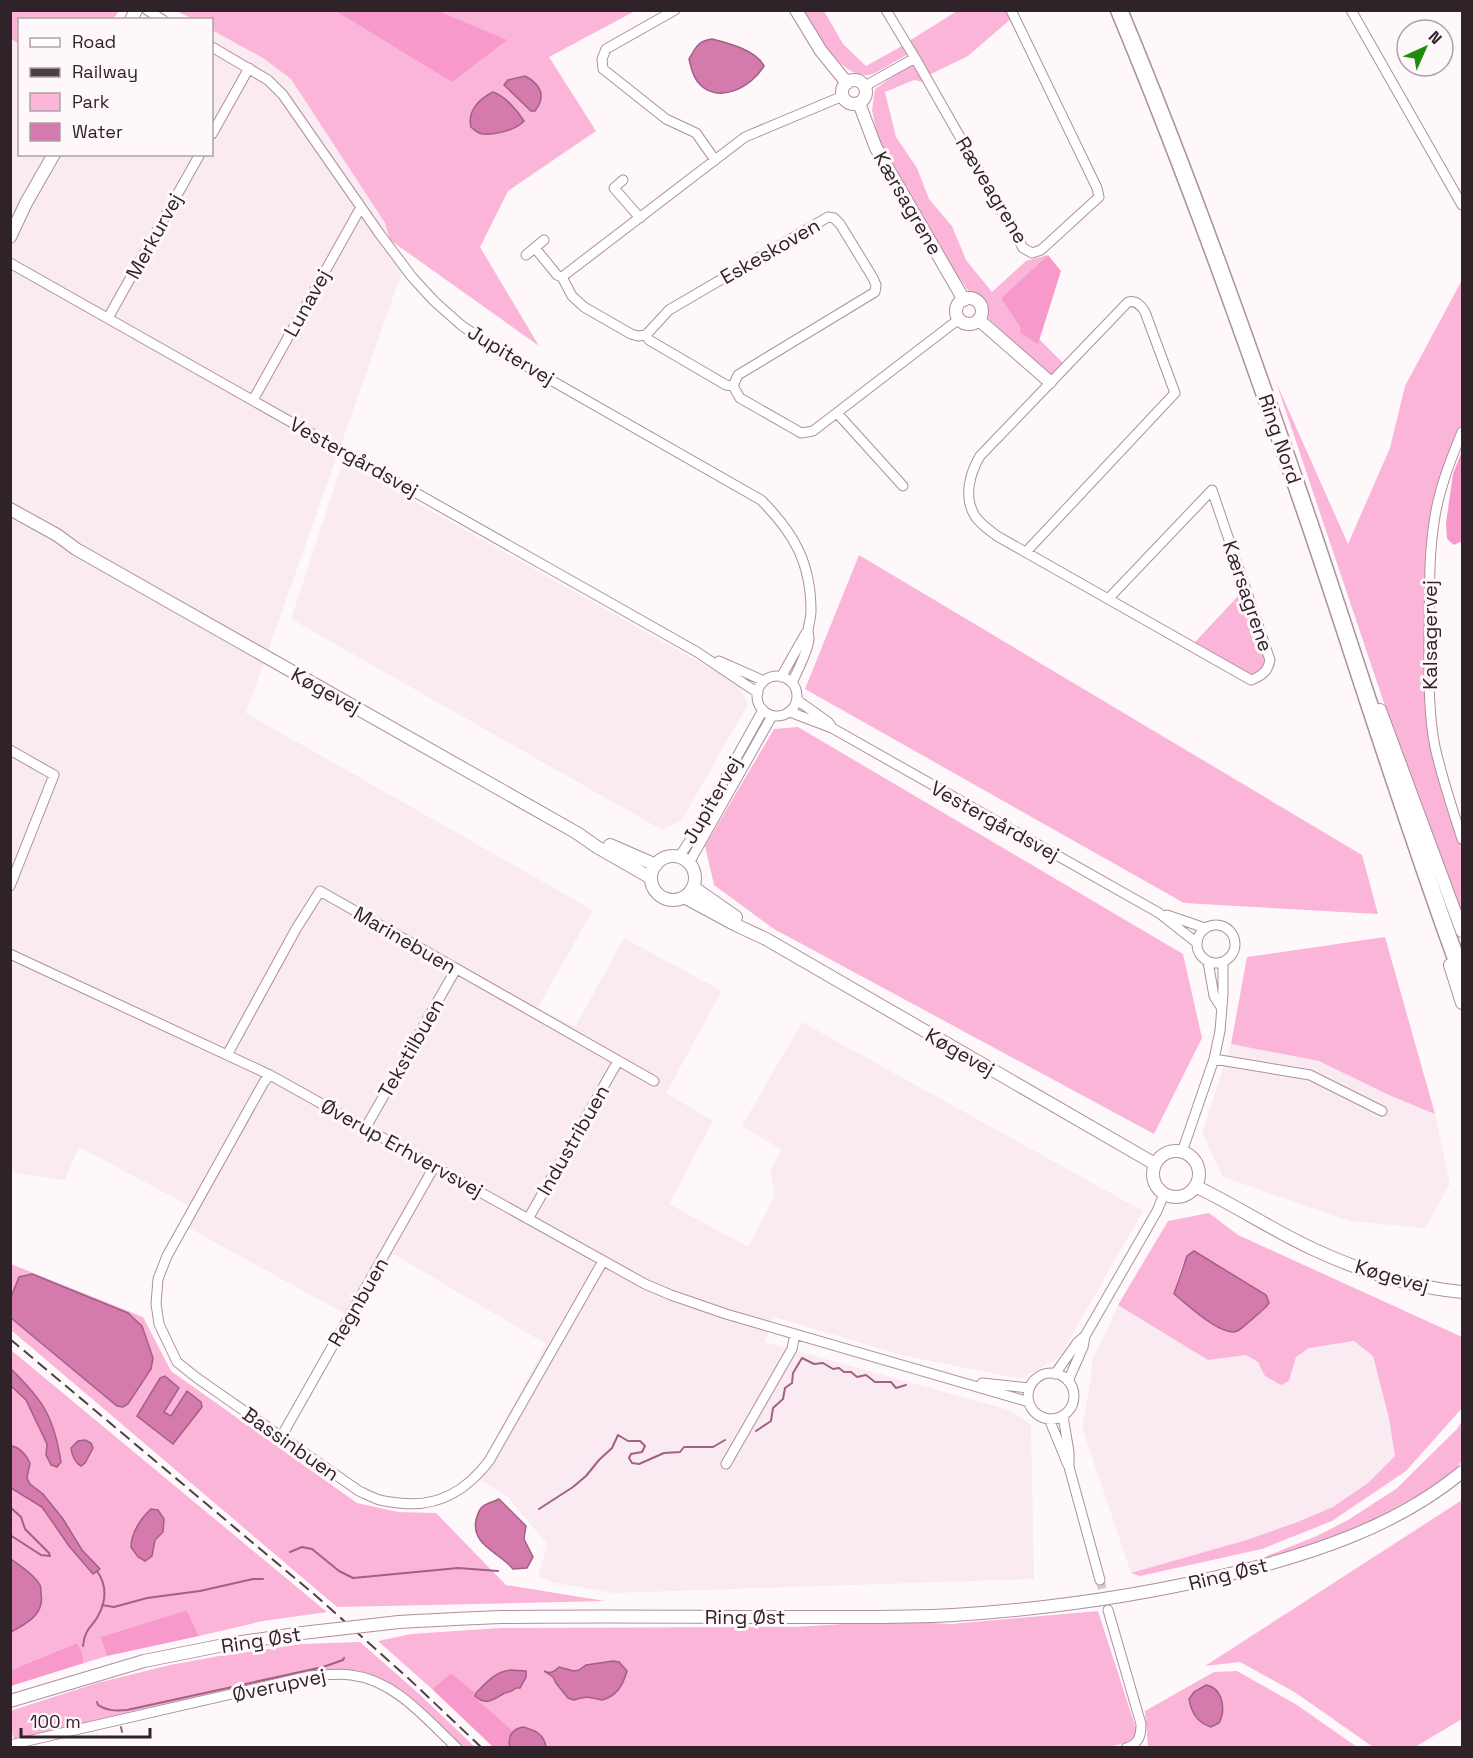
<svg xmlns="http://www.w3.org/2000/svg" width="1473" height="1758" viewBox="0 0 1473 1758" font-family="'Space Grotesk',sans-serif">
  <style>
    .built { fill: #faeaf2 }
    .green { fill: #fab5d9; fill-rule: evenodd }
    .forest { fill: #f799cb }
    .water { fill: #d47aac; stroke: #a26085; stroke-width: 1.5 }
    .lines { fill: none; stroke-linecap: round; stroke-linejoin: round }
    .stream { stroke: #a26085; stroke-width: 2 }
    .street-tunnel { stroke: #d5cdd1; stroke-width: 9; stroke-dasharray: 9 4.5; stroke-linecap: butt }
    .street-casing { stroke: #ad909e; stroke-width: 11 }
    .secondary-casing { stroke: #ad909e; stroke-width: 14 }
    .highway-casing { stroke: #ad909e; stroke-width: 19 }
    .street { stroke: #fff; stroke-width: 9 }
    .secondary { stroke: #fff; stroke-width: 12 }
    .highway { stroke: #fff; stroke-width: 16 }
    .rail { stroke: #4b4046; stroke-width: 2; stroke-dasharray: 12 6; stroke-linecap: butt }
    .secondary-bridge-casing { stroke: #ad909e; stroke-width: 14; stroke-linecap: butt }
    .secondary-bridge { stroke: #fff; stroke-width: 12 }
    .labels { text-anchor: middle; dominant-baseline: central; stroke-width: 6; stroke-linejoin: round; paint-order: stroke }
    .street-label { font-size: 20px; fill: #2f2329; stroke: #fff8fb }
  </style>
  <rect width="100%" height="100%" fill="#fff8fb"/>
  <path class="built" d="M 212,30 L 263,58 L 291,79 L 385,223 L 401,275 L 246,713 L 593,910 L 538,1007 L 575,1027 L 624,938 L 722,991 L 666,1093 L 713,1121 L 669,1204 L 748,1247 L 775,1196 L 770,1170 L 782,1150 L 742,1126 L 802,1022 L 1143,1211 L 1059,1358 L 1020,1379 L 905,1356 L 774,1317 L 765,1342 L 1009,1410 L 1031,1424 L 1034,1579 L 614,1593 L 555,1583 L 538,1577 L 547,1544 L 508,1497 L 470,1474 L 485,1457 L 546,1344 L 393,1254 L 356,1320 L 189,1228 L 199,1211 L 79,1147 L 65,1180 L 26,1175 L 11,1171 L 10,39 L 19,44 L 20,154 L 212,154 Z
    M 343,461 L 738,684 L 748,704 L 682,820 L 662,830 L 291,619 Z
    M 1231,1044 L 1319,1061 L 1435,1114 L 1450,1184 L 1425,1228 L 1349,1221 L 1223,1177 L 1202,1133 Z
    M 1118,1305 L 1208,1360 L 1246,1355 L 1258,1362 L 1265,1376 L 1289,1381 L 1296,1357 L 1309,1348 L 1354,1341 L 1373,1356 L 1389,1418 L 1395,1456 L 1368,1483 L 1333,1507 L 1300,1521 L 1250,1539 L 1131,1573 L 1082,1427 L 1091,1378 L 1092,1361 Z"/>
  <path class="green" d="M 11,10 L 119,10 L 119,11 L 113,19 L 20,20 L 19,44 L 11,39 Z
    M 176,11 L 635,11 L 549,57 L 596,131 L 508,191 L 480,247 L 539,346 L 390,240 L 385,223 L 291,79 L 263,58 L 212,30 L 212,20 L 193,19 Z
    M 804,11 L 824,11 L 843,44 L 866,66 L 902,46 L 907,55 C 898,59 876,74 869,75 C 839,78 817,31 804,11 Z
    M 957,11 L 1008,11 L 1012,18 L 968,56 L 929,75 L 909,41 Z
    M 912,63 L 923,82 L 914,80 L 885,92 L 896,137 L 917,168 L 929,199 L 952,226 L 966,260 L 992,292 L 1026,261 L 1048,255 L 1001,298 L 1022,328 L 1019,331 L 1038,343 L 1039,339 L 1063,363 L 1051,377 L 988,318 L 988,308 L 983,298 L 970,293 L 951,267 L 879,144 L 872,110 L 875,89 Z
    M 1462,280 L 1462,427 L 1442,476 L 1430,524 L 1426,717 L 1439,783 L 1462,843 L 1462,917 L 1385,706 L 1276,382 L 1348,544 L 1390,448 L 1405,386 Z
    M 859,555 L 1362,855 L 1378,914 L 1184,903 L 805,689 Z
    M 1241,593 L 1267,659 L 1265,667 L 1251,675 L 1195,642 Z
    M 798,727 L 1183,954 L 1202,1038 L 1154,1134 L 774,929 L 714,885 L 705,846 L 774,729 Z
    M 1385,937 L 1435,1114 L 1389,1095 L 1319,1061 L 1231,1044 L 1247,957 Z
    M 1209,1213 L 1238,1235 L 1462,1337 L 1462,1408 L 1406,1471 L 1332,1521 L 1262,1549 L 1140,1576 L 1131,1573 L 1250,1539 L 1300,1521 L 1333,1507 L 1368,1483 L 1395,1456 L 1389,1418 L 1373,1356 L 1354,1341 L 1309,1348 L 1296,1357 L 1289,1381 L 1281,1385 L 1265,1376 L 1258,1362 L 1246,1355 L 1208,1360 L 1118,1305 L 1168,1221 ZM 1194,1251 L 1266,1295 L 1269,1303 C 1257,1320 1236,1323 1218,1328 L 1174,1294 C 1178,1279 1181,1260 1194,1251 Z
    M 11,1264 L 143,1317 L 171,1371 L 357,1503 L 398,1512 L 436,1513 L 506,1585 L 605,1601 L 337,1607 L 11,1330 L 11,1318 L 117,1406 L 123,1407 L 128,1404 L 151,1369 L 135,1318 L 128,1313 L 32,1274 L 19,1277 L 11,1297 Z
    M 11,1350 L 327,1612 L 263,1621 L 199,1636 L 187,1610 L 100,1637 L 107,1656 L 84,1663 L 81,1649 L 77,1643 L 11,1670 Z
    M 1462,1421 L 1462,1461 L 1454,1471 L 1431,1488 L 1367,1523 L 1307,1547 L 1266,1559 L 1267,1556 L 1317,1536 L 1348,1520 L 1396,1489 L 1457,1429 Z
    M 1462,1500 L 1462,1719 L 1415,1747 L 1373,1747 L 1296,1693 L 1240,1662 L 1205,1666 Z
    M 1098,1611 L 1137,1732 C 1131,1745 1115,1745 1102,1748 L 510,1747 L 508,1739 L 513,1731 L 478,1700 L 475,1696 L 476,1693 L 451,1673 L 432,1689 L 378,1641 L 411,1634 L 500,1628 L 793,1627 L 895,1621 L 951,1624 Z
    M 360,1642 L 417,1692 L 475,1747 L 460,1747 C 433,1721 406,1690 370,1674 C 358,1668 342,1670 329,1670 L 165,1704 L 14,1739 L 11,1731 L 10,1711 L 97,1683 L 170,1665 L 219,1656 L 302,1644 Z
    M 1237,1671 L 1297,1705 L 1357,1747 L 1148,1747 L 1145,1711 L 1214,1672 Z"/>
  <path class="forest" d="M 336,11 L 438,11 L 507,40 L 452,82 Z
    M 1048,255 L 1061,271 L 1038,344 L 1019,332 L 1021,328 L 1001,298 Z
    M 1462,451 L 1462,541 L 1454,545 L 1447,539 L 1446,523 L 1453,474 Z
    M 187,1610 L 199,1636 L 107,1656 L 100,1637 Z
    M 77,1643 L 81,1649 L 84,1663 L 11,1686 L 11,1670 Z
    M 451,1673 L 476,1693 L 475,1696 L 478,1700 L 513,1731 L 508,1739 L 510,1747 L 493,1747 L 432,1689 Z"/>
  <path class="water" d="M 712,39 C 728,43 756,50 764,66 C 751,88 716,106 697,81 C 692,74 691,67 689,59 C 696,47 698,41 712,39 Z
    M 525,76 C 540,84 547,95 535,111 L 531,111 L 504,85 L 508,80 Z
    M 493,92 C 505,96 517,110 524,121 C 516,130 491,137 479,133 C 475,131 473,129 471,127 C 467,111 479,99 493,92 Z
    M 1194,1251 L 1266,1295 L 1269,1303 L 1266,1307 C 1261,1311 1242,1329 1237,1331 C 1222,1338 1186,1303 1174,1294 L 1187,1256 Z
    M 32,1274 L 128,1313 L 142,1326 L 153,1358 L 151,1369 L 128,1404 L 123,1407 L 117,1406 L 11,1318 L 11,1297 L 19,1277 Z
    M 11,1369 C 43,1400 54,1417 61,1462 L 57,1467 L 51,1465 L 46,1455 L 47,1444 L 26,1400 L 11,1386 Z
    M 165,1376 L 179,1388 L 164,1412 L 171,1416 L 187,1391 L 201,1402 L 202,1407 L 173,1444 L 137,1416 L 160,1378 Z
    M 85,1440 L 91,1443 L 93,1448 L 85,1463 L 81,1466 C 74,1462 72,1456 71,1448 L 78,1441 Z
    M 11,1446 C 20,1447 26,1455 30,1463 L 27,1478 L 30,1484 L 43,1494 L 63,1519 L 82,1550 L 100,1569 L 93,1574 L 69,1546 L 42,1507 L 11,1488 Z
    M 499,1499 L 526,1526 L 524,1539 L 533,1557 L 527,1568 L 513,1569 C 499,1552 471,1545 476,1520 C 477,1516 479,1510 482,1507 C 486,1503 494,1502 499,1499 Z
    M 151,1509 L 158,1510 L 164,1519 L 163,1532 L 155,1540 L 152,1556 L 145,1561 L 138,1557 L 131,1547 C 131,1533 141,1518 151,1509 Z
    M 11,1559 C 20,1566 34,1574 40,1585 C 41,1587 41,1591 41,1594 C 45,1614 26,1624 11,1632 Z
    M 613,1661 L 619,1662 L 627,1671 C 623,1685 617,1696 602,1700 C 588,1697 588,1696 574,1700 L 568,1698 L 556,1683 L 553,1677 L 544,1671 C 550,1674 554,1672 559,1667 L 574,1671 L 579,1670 L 586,1665 Z
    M 510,1670 L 526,1671 L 526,1677 L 520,1688 L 516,1688 C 511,1693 509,1691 503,1694 C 493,1700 486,1706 475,1696 L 476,1693 C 487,1682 495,1672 510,1670 Z
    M 1206,1685 C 1223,1688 1226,1710 1219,1723 L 1211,1727 C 1198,1723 1191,1712 1189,1699 L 1194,1692 Z
    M 523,1727 C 535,1730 544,1734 546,1747 L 510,1747 C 507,1737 512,1729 523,1727 Z"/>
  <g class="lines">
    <path class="stream" d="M 756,1431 L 771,1421 L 773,1408 L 783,1399 L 785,1388 L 792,1383 L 793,1373 L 802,1358 L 814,1364 L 823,1363 L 833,1369 L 839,1368 L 844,1372 L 851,1372 L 857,1377 L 866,1375 L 875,1382 L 891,1382 L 896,1388 L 906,1385
      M 10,1507 L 21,1517 L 25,1529 L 49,1553 L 50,1556 L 41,1555 L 10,1535
      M 539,1509 L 573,1487 L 586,1476 L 599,1460 L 612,1448 L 618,1435 L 628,1441 L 640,1441 L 645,1446 L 642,1452 L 631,1454 L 629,1458 L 632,1463 L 639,1464 L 664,1453 L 680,1452 L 684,1447 L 713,1447 L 725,1440
      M 290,1552 L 302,1547 L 312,1549 L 339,1571 L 353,1578 L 458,1568 L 498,1571
      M 102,1605 L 114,1607 L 147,1598 L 200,1591 L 253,1579 L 263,1579
      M 83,1646 C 85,1626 94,1627 100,1612 C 107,1597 106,1584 97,1571
      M 97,1702 L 98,1705 C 107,1711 116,1711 127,1710 L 323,1667 L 343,1660 L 344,1658
      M 121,1727 L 122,1732"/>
    <path class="street-tunnel" d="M 1100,1580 L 1107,1605"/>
    <g class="street-casing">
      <path id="street" d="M 147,10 L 163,20
        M 675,10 L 606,49 L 602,59 L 603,69 L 666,119 L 696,133 L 715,160
        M 886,10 L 915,58 L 1023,248 L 1032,253 L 1041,250 L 1099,197 L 1097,188 L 1011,10
        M 1351,10 L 1462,205
        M 212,47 L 268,80 L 283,95 L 379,233 L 412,277 L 434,301 L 461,325 L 493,347 L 761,500 C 794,533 811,563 811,611 C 811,617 809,623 808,630 C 808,633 809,636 809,639 C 808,652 797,671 792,683
        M 865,86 L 915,58
        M 212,134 L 249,68
        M 623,180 L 614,188 L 640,218
        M 535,248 L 557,275 L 562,277
        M 526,255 L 544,240
        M 10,263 L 697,652 L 758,693
        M 108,318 L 200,154
        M 646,335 L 669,310 L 828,217 L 834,218 L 840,224 L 873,278 L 876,285 L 875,292 L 738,375 L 733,386 L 740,398 L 796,430 L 801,433 L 813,431 L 959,319
        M 733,386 L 726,385 L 649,340 L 646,335 L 638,336 L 631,334 L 584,307 L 572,296 L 562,277 L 745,137 L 843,96
        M 253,400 L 361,207
        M 837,413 L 903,486
        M 1462,432 C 1450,461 1438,492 1434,523 C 1428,561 1430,600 1429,638 C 1429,674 1428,711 1435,747 C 1442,778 1452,808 1462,839
        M 1026,552 L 1175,393 L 1145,312 C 1141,305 1136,300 1128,302 L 980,456 C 970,473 963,497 975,516 C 980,524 989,530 997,536 L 1251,680 C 1262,676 1268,671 1270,660 L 1212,490 L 1109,598
        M 719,661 L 764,681
        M757 696a20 20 0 1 1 40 0a20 20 0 1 1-40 0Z
        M 781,677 L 806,633
        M 797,700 L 828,722 L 831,726
        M 790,712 L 832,728 L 1159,913 L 1197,943
        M 10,750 L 54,775 L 10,886
        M 679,857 L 691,839 L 763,710
        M 689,863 L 772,716
        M 1167,915 L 1205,928
        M1197 944a19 19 0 1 1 38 0a19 19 0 1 1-38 0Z
        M 10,954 L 270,1075 L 645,1284 L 671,1295 L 726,1314 L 1029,1402
        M 1208,962 L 1214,996 L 1221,1007
        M 227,1055 L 296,929 L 320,891 L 654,1081
        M 1214,1059 L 1310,1075 L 1382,1111
        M 270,1075 L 264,1082 L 167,1256 L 158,1279 L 156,1304 L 159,1324 L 177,1362 L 197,1378 L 359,1491 C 366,1494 373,1498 380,1500 C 386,1502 393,1502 399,1503 C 438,1508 466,1491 489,1461 L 603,1261
        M 366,1127 L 456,969
        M 1182,1152 L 1214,1059 L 1220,1031 L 1223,994 L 1223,962
        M 528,1219 L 618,1061
        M1028 1396a23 23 0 1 1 46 0a23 23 0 1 1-46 0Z
        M 1055,1374 L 1077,1343 L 1085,1336 L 1157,1211 L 1164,1194
        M 1068,1381 L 1083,1347 L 1085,1336
        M 982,1383 L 1029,1388
        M 1063,1416 L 1069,1452 L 1069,1467 L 1100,1580
        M 1049,1419 L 1068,1465
        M 281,1437 L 434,1167
        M 726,1464 L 792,1349 L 795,1334
        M 1108,1610 L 1141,1724 C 1141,1736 1139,1744 1126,1748
        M 10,1745 L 310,1676 C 324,1675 337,1673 351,1675 C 395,1680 426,1719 457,1748"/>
    </g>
    <g class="secondary-casing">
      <path id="secondary" d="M 796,10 L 821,51 L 847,83
        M 131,20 L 136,10
        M842 92a12 12 0 1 1 24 0a12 12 0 1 1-24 0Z
        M 859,103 L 876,148 L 964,300
        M 10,237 L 26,203 L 54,154
        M956 311a13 13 0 1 1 26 0a13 13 0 1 1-26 0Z
        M 979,320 L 1050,382
        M 10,509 L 57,535 L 76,549 L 577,833 L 597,847 L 651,878
        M 1380,710 L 1462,931
        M 610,845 L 656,865
        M651 878a22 22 0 1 1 44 0a22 22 0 1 1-44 0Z
        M 693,887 L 736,917
        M 684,897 L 736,925 L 766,939 L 1155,1164
        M 1450,965 L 1462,1003
        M1153 1174a23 23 0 1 1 46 0a23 23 0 1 1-46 0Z
        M 1195,1186 C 1235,1205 1272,1230 1313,1249 C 1360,1271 1410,1287 1462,1292
        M 399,1622 C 434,1620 469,1618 503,1617 C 600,1616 697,1617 794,1617 C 847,1617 900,1618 953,1615 C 1048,1609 1141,1596 1234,1573 C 1314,1553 1397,1526 1462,1472
        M 10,1701 L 144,1661 L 229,1644 L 302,1633"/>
    </g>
    <g class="highway-casing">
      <path id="highway" d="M 1119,10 C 1189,178 1250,350 1309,522 C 1360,673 1407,826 1462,975"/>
    </g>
    <use href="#street" class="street"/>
    <use href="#secondary" class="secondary"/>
    <use href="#highway" class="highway"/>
    <path class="rail" d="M 10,1339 L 315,1595 L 407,1677 L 482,1748"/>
    <g class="secondary-bridge-casing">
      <path id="secondary-bridge" d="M 302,1633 L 399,1622"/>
    </g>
    <use href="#secondary-bridge" class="secondary-bridge"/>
  </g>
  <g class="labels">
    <g class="street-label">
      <text transform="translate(992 190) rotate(59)">Ræveagrene</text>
      <text transform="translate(908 203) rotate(60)">Kærsagrene</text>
      <text transform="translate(154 236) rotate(-61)">Merkurvej</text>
      <text transform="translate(770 251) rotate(-30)">Eskeskoven</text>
      <text transform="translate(307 303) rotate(-61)">Lunavej</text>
      <text transform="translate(511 355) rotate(31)">Jupitervej</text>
      <text transform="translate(1280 439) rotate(71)">Ring Nord</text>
      <text transform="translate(354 457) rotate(29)">Vestergårdsvej</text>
      <text transform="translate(1248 596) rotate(71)">Kærsagrene</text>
      <text transform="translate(1430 635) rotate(-90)">Kalsagervej</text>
      <text transform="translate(326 691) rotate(29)">Køgevej</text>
      <text transform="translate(712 800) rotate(-60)">Jupitervej</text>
      <text transform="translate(995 821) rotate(29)">Vestergårdsvej</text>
      <text transform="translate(405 940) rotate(30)">Marinebuen</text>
      <text transform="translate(411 1048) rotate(-60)">Tekstilbuen</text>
      <text transform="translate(960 1052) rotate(30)">Køgevej</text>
      <text transform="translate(573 1140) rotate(-60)">Industribuen</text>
      <text transform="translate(402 1148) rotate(29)">Øverup Erhvervsvej</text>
      <text transform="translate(1392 1276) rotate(16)">Køgevej</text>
      <text transform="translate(358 1302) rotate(-60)">Regnbuen</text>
      <text transform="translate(291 1444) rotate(35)">Bassinbuen</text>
      <text transform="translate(1228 1574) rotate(-14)">Ring Øst</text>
      <text x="745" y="1617">Ring Øst</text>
      <text transform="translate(261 1640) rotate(-9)">Ring Øst</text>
      <text transform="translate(279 1685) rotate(-12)">Øverupvej</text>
    </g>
  </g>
  <rect width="1473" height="1758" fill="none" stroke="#2f2329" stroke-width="24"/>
  <rect x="18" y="18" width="195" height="138" fill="#fff8fb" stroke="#aca3a7" stroke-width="1.5"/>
  <rect x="30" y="38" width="30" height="9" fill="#ffffff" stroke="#aca3a7" stroke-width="1.5"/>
  <text x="72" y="48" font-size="18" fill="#2f2329">Road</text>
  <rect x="30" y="68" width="30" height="9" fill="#4b4046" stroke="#aca3a7" stroke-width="1.5"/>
  <text x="72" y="78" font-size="18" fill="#2f2329">Railway</text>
  <rect x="30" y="93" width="30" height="18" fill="#fab5d9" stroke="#aca3a7" stroke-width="1.5"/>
  <text x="72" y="108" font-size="18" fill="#2f2329">Park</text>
  <rect x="30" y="123" width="30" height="18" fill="#d47aac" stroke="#aca3a7" stroke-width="1.5"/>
  <text x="72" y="138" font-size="18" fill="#2f2329">Water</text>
  <g transform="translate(1425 48) rotate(45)"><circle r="28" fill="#fff8fb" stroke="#aca3a7" stroke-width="1.5"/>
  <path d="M0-4.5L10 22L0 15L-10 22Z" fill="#1f8c0d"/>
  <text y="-9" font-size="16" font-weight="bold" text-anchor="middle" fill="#2f2329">N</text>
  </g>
  <path d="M21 1728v9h129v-9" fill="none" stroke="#2f2329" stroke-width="3"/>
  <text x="30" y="1728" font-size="18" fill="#2f2329" stroke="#fff8fb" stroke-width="4.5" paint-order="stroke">100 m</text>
</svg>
